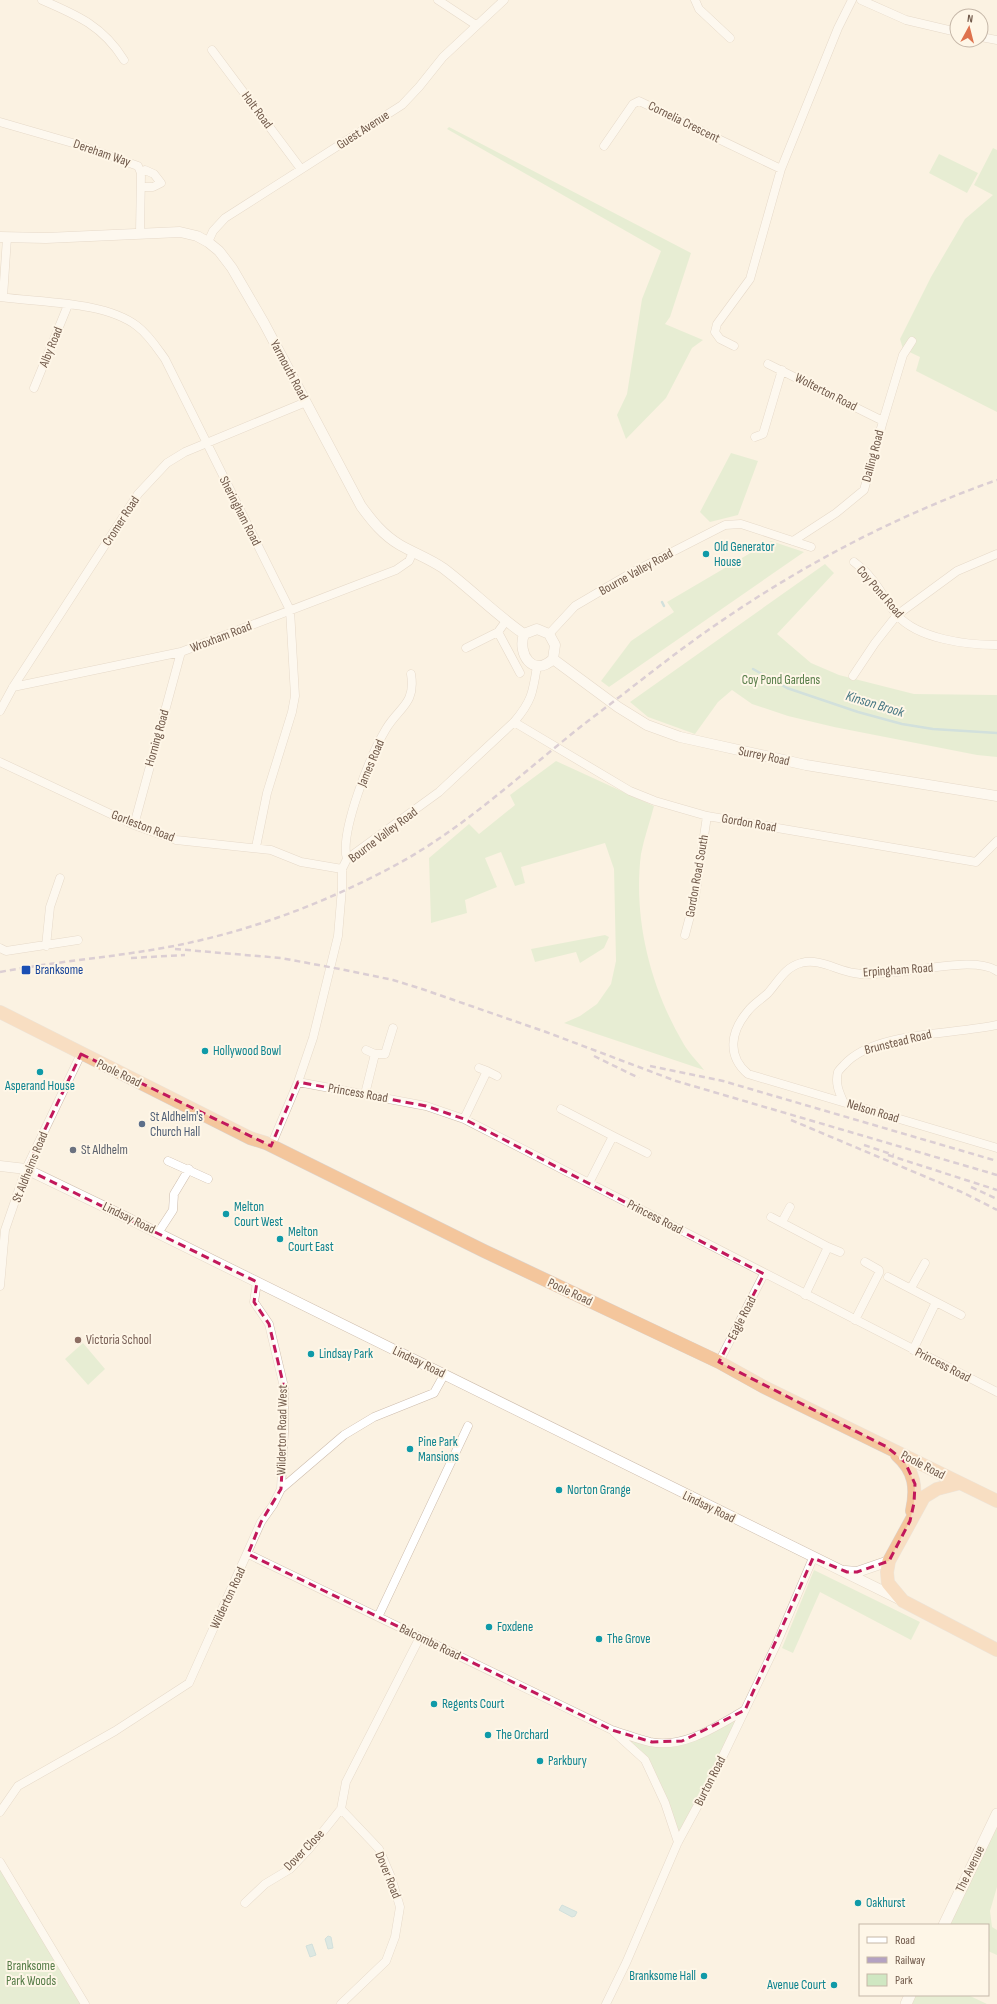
<svg xmlns="http://www.w3.org/2000/svg" width="997" height="2004" viewBox="0 0 997 2004" font-family="'Sofia Sans Condensed',sans-serif">
  <style>
    .green { fill: #cfe7c2 }
    .water { fill: #b8dbe2; stroke: #9fcad4 }
    .lines { fill: none; stroke-linecap: round; stroke-linejoin: round }
    .stream { stroke: #9fcad4; stroke-width: 2.5 }
    .minor-casing { stroke: #cdbcac; stroke-width: 9 }
    .tertiary-casing { stroke: #cdbcac; stroke-width: 11 }
    .secondary-casing { stroke: #d0bcaa; stroke-width: 12 }
    .trunk-casing { stroke: #dad4d0; stroke-width: 14 }
    .minor { stroke: #fff; stroke-width: 8 }
    .tertiary { stroke: #fff; stroke-width: 10 }
    .secondary { stroke: #fff; stroke-width: 11 }
    .trunk { stroke: #f4c69c; stroke-width: 13 }
    .rail { stroke: #b4a2c2; stroke-width: 2.5; stroke-dasharray: 6 4; stroke-linecap: butt }
    .marked { fill: none; stroke: #c2185b; stroke-width: 3; stroke-dasharray: 8 5; stroke-linejoin: round }
    .culture-dot { fill: #0f9aa8; stroke: #fef6e7; stroke-width: 1.5 }
    .transit-dot { fill: #1a4fb4; stroke: #fef6e7; stroke-width: 1.5 }
    .service-dot { fill: #5c6f8a; stroke: #fef6e7; stroke-width: 1.5 }
    .worship-dot { fill: #6b7280; stroke: #fef6e7; stroke-width: 1.5 }
    .education-dot { fill: #8d6e63; stroke: #fef6e7; stroke-width: 1.5 }
    .labels { text-anchor: middle; dominant-baseline: central; stroke-width: 4; stroke-linejoin: round; paint-order: stroke }
    .street-label { font-size: 13px; fill: #70594a; stroke: #fef6e7 }
    .culture-label { font-size: 13px; fill: #0d838f; stroke: #fef6e7; text-anchor: start }
    .park-label { font-size: 13px; fill: #547b46; stroke: #fef6e7 }
    .transit-label { font-size: 13px; fill: #164399; stroke: #fef6e7; text-anchor: start }
    .service-label { font-size: 13px; fill: #4e5e75; stroke: #fef6e7; text-anchor: start }
    .worship-label { font-size: 13px; fill: #5b616d; stroke: #fef6e7; text-anchor: start }
    .education-label { font-size: 13px; fill: #785e54; stroke: #fef6e7; text-anchor: start }
    .water-label { font-size: 14px; font-style: italic; fill: #467683; stroke: #fef6e7 }
  </style>
  <rect width="100%" height="100%" fill="#fbf2e2"/>
  <path class="green" d="M 449,127 L 691,253 L 670,317 L 665,324 L 703,340 L 692,348 L 666,398 L 626,439 L 617,415 L 627,394 L 642,299 L 661,251 L 447,129 Z
    M 993,148 L 997,150 L 997,412 L 916,371 L 920,357 L 903,349 L 900,339 L 931,277 L 965,219 L 993,195 L 974,185 Z
    M 939,154 L 978,173 L 967,193 L 929,173 Z
    M 731,453 L 758,461 L 738,515 L 710,522 L 700,512 Z
    M 771,541 L 804,552 L 609,687 L 601,681 L 631,641 L 674,612 L 667,602 Z
    M 825,564 L 834,573 L 777,634 L 811,663 L 839,675 L 914,694 L 997,695 L 997,757 L 977,755 L 834,727 L 788,716 L 752,704 L 732,690 L 718,702 L 695,734 L 648,717 L 630,702 Z
    M 556,761 L 654,806 C 650,822 644,838 641,854 C 633,917 650,986 682,1041 C 687,1051 697,1061 704,1070 L 564,1023 L 580,1016 L 597,1004 L 611,984 L 616,961 L 614,869 L 605,843 L 521,867 L 525,883 L 515,886 L 501,852 L 485,858 L 497,887 L 465,900 L 467,913 L 431,923 L 429,858 L 469,824 L 479,834 L 515,805 L 510,795 Z
    M 605,935 L 609,937 L 604,948 L 580,963 L 576,952 L 535,962 L 531,949 Z
    M 83,1343 L 105,1369 L 88,1385 L 65,1359 Z
    M 814,1570 L 920,1622 L 911,1640 L 820,1592 L 793,1653 L 782,1648 Z
    M 745,1710 L 678,1842 L 645,1760 L 615,1731 L 652,1742 L 682,1741 Z
    M 997,1814 L 997,1887 L 990,1911 L 992,1927 L 997,1930 L 997,1955 L 988,1951 L 988,1925 L 944,1925 Z
    M 0,1862 L 85,2004 L 0,2004 Z
    M 910,1995 L 968,1995 L 987,2004 L 906,2004 Z"/>
  <path class="water" d="M 562,1905 L 577,1912 L 575,1916 L 572,1917 L 559,1910 Z
    M 328,1936 L 331,1937 L 333,1948 L 328,1949 L 325,1939 Z
    M 312,1944 L 316,1955 L 310,1957 L 306,1946 Z"/>
  <g class="lines">
    <path class="stream" d="M 662,602 L 664,606
      M 753,669 L 787,688 L 858,712 L 902,724 L 933,729 L 997,733"/>
    <g class="minor-casing">
      <path id="minor" d="M 42,0 C 77,15 103,26 124,60
        M 438,0 L 476,25
        M 695,0 L 699,9 L 730,38
        M 861,0 L 906,20 L 957,32
        M 981,37 L 997,40
        M 212,50 L 301,169
        M 0,122 L 76,144 L 138,166 L 141,173 L 140,233
        M 604,146 L 633,104 L 639,101 L 781,169
        M 141,187 L 153,187 L 161,183 L 154,174 L 145,170 L 141,173
        M 208,242 L 213,231 L 225,218 L 402,105 L 419,87 L 443,57 L 504,0
        M 0,297 C 41,303 104,301 137,326 C 149,335 157,348 165,359 L 290,610 L 295,696 L 292,712 L 267,793 L 256,847
        M 3,297 L 7,238
        M 734,346 L 720,339 L 715,332 L 717,324 L 750,279 L 781,169 L 838,28 L 852,0
        M 768,364 L 883,421
        M 34,388 L 68,305
        M 755,437 L 763,434 L 782,370
        M 793,541 L 836,513 L 864,490 L 883,421 L 903,355 L 912,341
        M 854,562 C 860,567 866,571 870,577 C 880,588 887,603 897,615 C 918,639 967,645 997,645
        M 498,632 L 520,673
        M 549,634 L 575,606 L 633,572 L 725,525 L 741,524 L 811,547
        M 466,648 L 498,632 L 506,621
        M 853,676 L 875,643 L 897,615 L 957,571 L 997,554
        M 13,687 L 181,652 L 396,570 L 409,561 L 413,552
        M 0,711 L 13,687 L 138,494 L 167,463 L 185,452 L 306,402
        M 514,722 L 630,791 L 655,801 L 707,816 L 976,862 L 997,841
        M 0,762 L 134,825 L 176,840 L 271,850 L 301,862 L 342,869
        M 134,825 L 181,652
        M 347,859 C 339,833 371,754 386,729 C 399,707 416,704 411,674
        M 685,935 L 695,897 L 707,816
        M 46,946 L 50,907 L 60,878
        M 0,948 L 6,951 L 78,940
        M 997,971 C 976,956 913,972 887,973 C 877,974 864,975 854,973 C 836,970 819,958 801,963 C 785,967 778,982 768,993 C 762,999 753,1004 748,1011 C 730,1032 727,1056 748,1074 L 997,1148
        M 366,1050 L 375,1054 L 385,1054 L 393,1028
        M 487,1071 L 497,1076
        M 298,1082 L 426,1106 L 464,1119 L 997,1392
        M 365,1094 L 375,1054
        M 843,1101 C 839,1092 835,1083 838,1072 C 839,1070 842,1067 844,1065 C 874,1031 954,1035 997,1025
        M 561,1109 L 613,1136 L 589,1183
        M 464,1119 L 487,1071 L 479,1068
        M 613,1136 L 647,1153
        M 271,1146 L 298,1082 L 313,1038 L 338,936 L 342,888 L 342,869 L 347,859 L 439,792 L 514,722 C 532,701 533,692 537,666
        M 168,1161 L 208,1179
        M 771,1217 L 828,1247 L 805,1295
        M 782,1222 L 790,1207
        M 158,1233 L 173,1210 L 174,1194 L 189,1169
        M 828,1247 L 840,1252
        M 888,1277 L 936,1302 L 913,1350
        M 257,1282 L 254,1302 L 269,1324 L 284,1387 L 284,1431 L 281,1489
        M 0,1286 L 5,1230 L 26,1169 L 81,1054
        M 911,1288 L 925,1263
        M 936,1302 L 961,1315
        M 855,1320 L 879,1273 L 879,1270 L 865,1262
        M 719,1362 L 764,1274
        M 248,1554 L 612,1730 C 625,1734 637,1739 650,1742 C 684,1749 717,1726 745,1710
        M 378,1617 L 468,1426
        M 614,1732 L 645,1760 L 665,1803 L 678,1842
        M 0,1812 L 18,1786 L 115,1731 L 189,1683 L 261,1522 L 273,1505 L 281,1489 L 344,1435 L 374,1417 L 434,1393 L 444,1375
        M 0,1862 L 85,2004
        M 245,1903 L 265,1884 L 290,1869 L 309,1849 L 341,1809
        M 341,2004 L 386,1961 L 395,1937 L 400,1907 L 391,1877 L 379,1849 L 341,1809 L 346,1782 L 420,1637
        M 606,2004 L 626,1963 L 678,1842 L 711,1781 L 776,1645 L 813,1558"/>
    </g>
    <g class="tertiary-casing">
      <path id="tertiary" d="M 0,237 L 46,238 L 180,232 L 197,236 L 208,242 L 219,251 L 232,268 L 264,323 L 361,506 C 372,521 383,535 400,545 C 414,553 430,559 443,568 C 471,589 495,614 524,634
        M 537,629 L 549,634 L 555,645 L 553,659 C 533,678 517,654 524,634 Z
        M 553,659 L 618,707 L 647,725 L 680,737 L 806,765 L 997,796
        M 0,1166 L 26,1169 L 109,1209 L 903,1601
        M 845,1571 L 857,1572 L 889,1561"/>
    </g>
    <g class="secondary-casing">
      <path id="secondary" d="M 944,1925 L 997,1814
        M 906,2004 L 910,1995"/>
    </g>
    <g class="trunk-casing">
      <path id="trunk" d="M 0,1012 L 250,1138 L 266,1143 L 484,1251 L 719,1362 L 764,1387 L 997,1501
        M 897,1455 C 915,1471 917,1488 912,1511
        M 960,1483 L 937,1489 L 924,1497 L 889,1561 L 887,1572 L 888,1583 L 903,1601 L 997,1650"/>
    </g>
    <use href="#minor" class="minor"/>
    <use href="#tertiary" class="tertiary"/>
    <use href="#secondary" class="secondary"/>
    <use href="#trunk" class="trunk"/>
    <path class="rail" d="M 175,949 L 281,958 L 345,970 L 393,980 L 422,989 L 546,1032 L 676,1081 L 997,1175
      M 131,958 L 185,955
      M 0,972 C 52,962 105,958 157,949 C 240,935 319,906 392,867 C 464,829 524,771 588,721 C 632,688 674,653 720,622 C 804,564 900,514 997,480
      M 594,1056 L 639,1078
      M 650,1066 L 723,1081 L 997,1161
      M 791,1120 L 964,1193 L 997,1210
      M 864,1145 L 894,1155
      M 888,1155 L 997,1190
      M 971,1187 L 997,1199"/>
  </g>
  <path d="M0 0H997V2004H0ZM 81,1054 L 271,1146 L 298,1082 L 426,1106 L 464,1119 L 764,1274 L 719,1362 L 887,1447 L 905,1462 L 915,1484 L 914,1503 L 910,1521 L 889,1561 L 857,1572 L 847,1572 L 813,1558 L 745,1710 L 682,1741 L 652,1742 L 612,1730 L 248,1554 L 261,1522 L 281,1489 L 284,1431 L 284,1387 L 269,1324 L 254,1302 L 257,1282 L 26,1169 Z" fill="#fbf2e2" fill-opacity=".55" fill-rule="evenodd"/>
  <path class="marked" d="M 81,1054 L 271,1146 L 298,1082 L 426,1106 L 464,1119 L 764,1274 L 719,1362 L 887,1447 L 905,1462 L 915,1484 L 914,1503 L 910,1521 L 889,1561 L 857,1572 L 847,1572 L 813,1558 L 745,1710 L 682,1741 L 652,1742 L 612,1730 L 248,1554 L 261,1522 L 281,1489 L 284,1431 L 284,1387 L 269,1324 L 254,1302 L 257,1282 L 26,1169 Z"/>
  <g class="culture-dot">
    <circle cx="706" cy="554" r="4"/>
    <circle cx="205" cy="1051" r="4"/>
    <circle cx="40" cy="1072" r="4"/>
    <circle cx="226" cy="1214" r="4"/>
    <circle cx="280" cy="1239" r="4"/>
    <circle cx="311" cy="1354" r="4"/>
    <circle cx="410" cy="1449" r="4"/>
    <circle cx="559" cy="1490" r="4"/>
    <circle cx="489" cy="1627" r="4"/>
    <circle cx="599" cy="1639" r="4"/>
    <circle cx="434" cy="1704" r="4"/>
    <circle cx="488" cy="1735" r="4"/>
    <circle cx="540" cy="1761" r="4"/>
    <circle cx="858" cy="1903" r="4"/>
    <circle cx="704" cy="1976" r="4"/>
    <circle cx="834" cy="1985" r="4"/>
  </g>
  <rect class="transit-dot" x="21" y="965" width="10" height="10" rx="2"/>
  <circle class="service-dot" cx="142" cy="1124" r="4"/>
  <circle class="worship-dot" cx="73" cy="1150" r="4"/>
  <circle class="education-dot" cx="78" cy="1340" r="4"/>
  <g class="labels">
    <g class="street-label">
      <text transform="translate(257 110) rotate(53)">Holt Road</text>
      <text transform="translate(684 122) rotate(26)">Cornelia Crescent</text>
      <text transform="translate(363 130) rotate(-33)">Guest Avenue</text>
      <text transform="translate(102 153) rotate(19)">Dereham Way</text>
      <text transform="translate(51 347) rotate(-68)">Alby Road</text>
      <text transform="translate(289 370) rotate(62)">Yarmouth Road</text>
      <text transform="translate(826 392) rotate(27)">Wolterton Road</text>
      <text transform="translate(873 456) rotate(-75)">Dalling Road</text>
      <text transform="translate(240 511) rotate(63)">Sheringham Road</text>
      <text transform="translate(121 521) rotate(-57)">Cromer Road</text>
      <text transform="translate(636 572) rotate(-29)">Bourne Valley Road</text>
      <text transform="translate(880 592) rotate(49)">Coy Pond Road</text>
      <text transform="translate(221 637) rotate(-21)">Wroxham Road</text>
      <text transform="translate(157 738) rotate(-74)">Horning Road</text>
      <text transform="translate(764 756) rotate(12)">Surrey Road</text>
      <text transform="translate(371 763) rotate(-67)">James Road</text>
      <text transform="translate(749 823) rotate(10)">Gordon Road</text>
      <text transform="translate(143 826) rotate(21)">Gorleston Road</text>
      <text transform="translate(383 835) rotate(-37)">Bourne Valley Road</text>
      <text transform="translate(697 876) rotate(-80)">Gordon Road South</text>
      <text transform="translate(898 970) rotate(-4)">Erpingham Road</text>
      <text transform="translate(898 1042) rotate(-14)">Brunstead Road</text>
      <text transform="translate(119 1073) rotate(26)">Poole Road</text>
      <text transform="translate(358 1093) rotate(10)">Princess Road</text>
      <text transform="translate(873 1111) rotate(17)">Nelson Road</text>
      <text transform="translate(30 1167) rotate(-68)">St Aldhelms Road</text>
      <text transform="translate(655 1217) rotate(27)">Princess Road</text>
      <text transform="translate(129 1218) rotate(26)">Lindsay Road</text>
      <text transform="translate(570 1292) rotate(25)">Poole Road</text>
      <text transform="translate(742 1318) rotate(-63)">Eagle Road</text>
      <text transform="translate(419 1362) rotate(26)">Lindsay Road</text>
      <text transform="translate(943 1365) rotate(27)">Princess Road</text>
      <text transform="translate(282 1430) rotate(-89)">Wilderton Road West</text>
      <text transform="translate(923 1465) rotate(27)">Poole Road</text>
      <text transform="translate(709 1507) rotate(26)">Lindsay Road</text>
      <text transform="translate(228 1598) rotate(-65)">Wilderton Road</text>
      <text transform="translate(430 1642) rotate(26)">Balcombe Road</text>
      <text transform="translate(710 1781) rotate(-63)">Burton Road</text>
      <text transform="translate(304 1850) rotate(-46)">Dover Close</text>
      <text transform="translate(970 1869) rotate(-64)">The Avenue</text>
      <text transform="translate(388 1875) rotate(68)">Dover Road</text>
    </g>
    <g class="culture-label">
      <text x="714" y="547">Old Generator<tspan x="714" dy="15">House</tspan></text>
      <text x="213" y="1051">Hollywood Bowl</text>
      <text x="40" y="1086" text-anchor="middle">Asperand House</text>
      <text x="234" y="1207">Melton<tspan x="234" dy="15">Court West</tspan></text>
      <text x="288" y="1232">Melton<tspan x="288" dy="15">Court East</tspan></text>
      <text x="319" y="1354">Lindsay Park</text>
      <text x="418" y="1442">Pine Park<tspan x="418" dy="15">Mansions</tspan></text>
      <text x="567" y="1490">Norton Grange</text>
      <text x="497" y="1627">Foxdene</text>
      <text x="607" y="1639">The Grove</text>
      <text x="442" y="1704">Regents Court</text>
      <text x="496" y="1735">The Orchard</text>
      <text x="548" y="1761">Parkbury</text>
      <text x="866" y="1903">Oakhurst</text>
      <text x="696" y="1976" text-anchor="end">Branksome Hall</text>
      <text x="826" y="1985" text-anchor="end">Avenue Court</text>
    </g>
    <g class="park-label">
      <text x="781" y="680">Coy Pond Gardens</text>
      <text x="31" y="1966">Branksome<tspan x="31" dy="15">Park Woods</tspan></text>
    </g>
    <g class="transit-label">
      <text x="35" y="970">Branksome</text>
    </g>
    <g class="service-label">
      <text x="150" y="1117">St Aldhelm's<tspan x="150" dy="15">Church Hall</tspan></text>
    </g>
    <g class="worship-label">
      <text x="81" y="1150">St Aldhelm</text>
    </g>
    <g class="education-label">
      <text x="86" y="1340">Victoria School</text>
    </g>
    <g class="water-label">
      <text transform="translate(875 704) rotate(17)">Kinson Brook</text>
    </g>
  </g>
  <rect x="859" y="1924" width="130" height="72" fill="#fef6e7" stroke="#c5b7a8"/>
  <rect x="867" y="1937" width="20" height="6" fill="#ffffff" stroke="#c5b7a8"/>
  <text x="895" y="1944" font-size="12" fill="#70594a">Road</text>
  <rect x="867" y="1957" width="20" height="6" fill="#b4a2c2" stroke="#c5b7a8"/>
  <text x="895" y="1964" font-size="12" fill="#70594a">Railway</text>
  <rect x="867" y="1974" width="20" height="12" fill="#cfe7c2" stroke="#c5b7a8"/>
  <text x="895" y="1984" font-size="12" fill="#70594a">Park</text>
  <g transform="translate(969 28) rotate(7)"><circle r="19" fill="#fef6e7" stroke="#c5b7a8"/>
  <path d="M0-3L7 15L0 10L-7 15Z" fill="#de724d"/>
  <text y="-6" font-size="11" font-weight="bold" text-anchor="middle" fill="#70594a">N</text>
  </g>
</svg>
